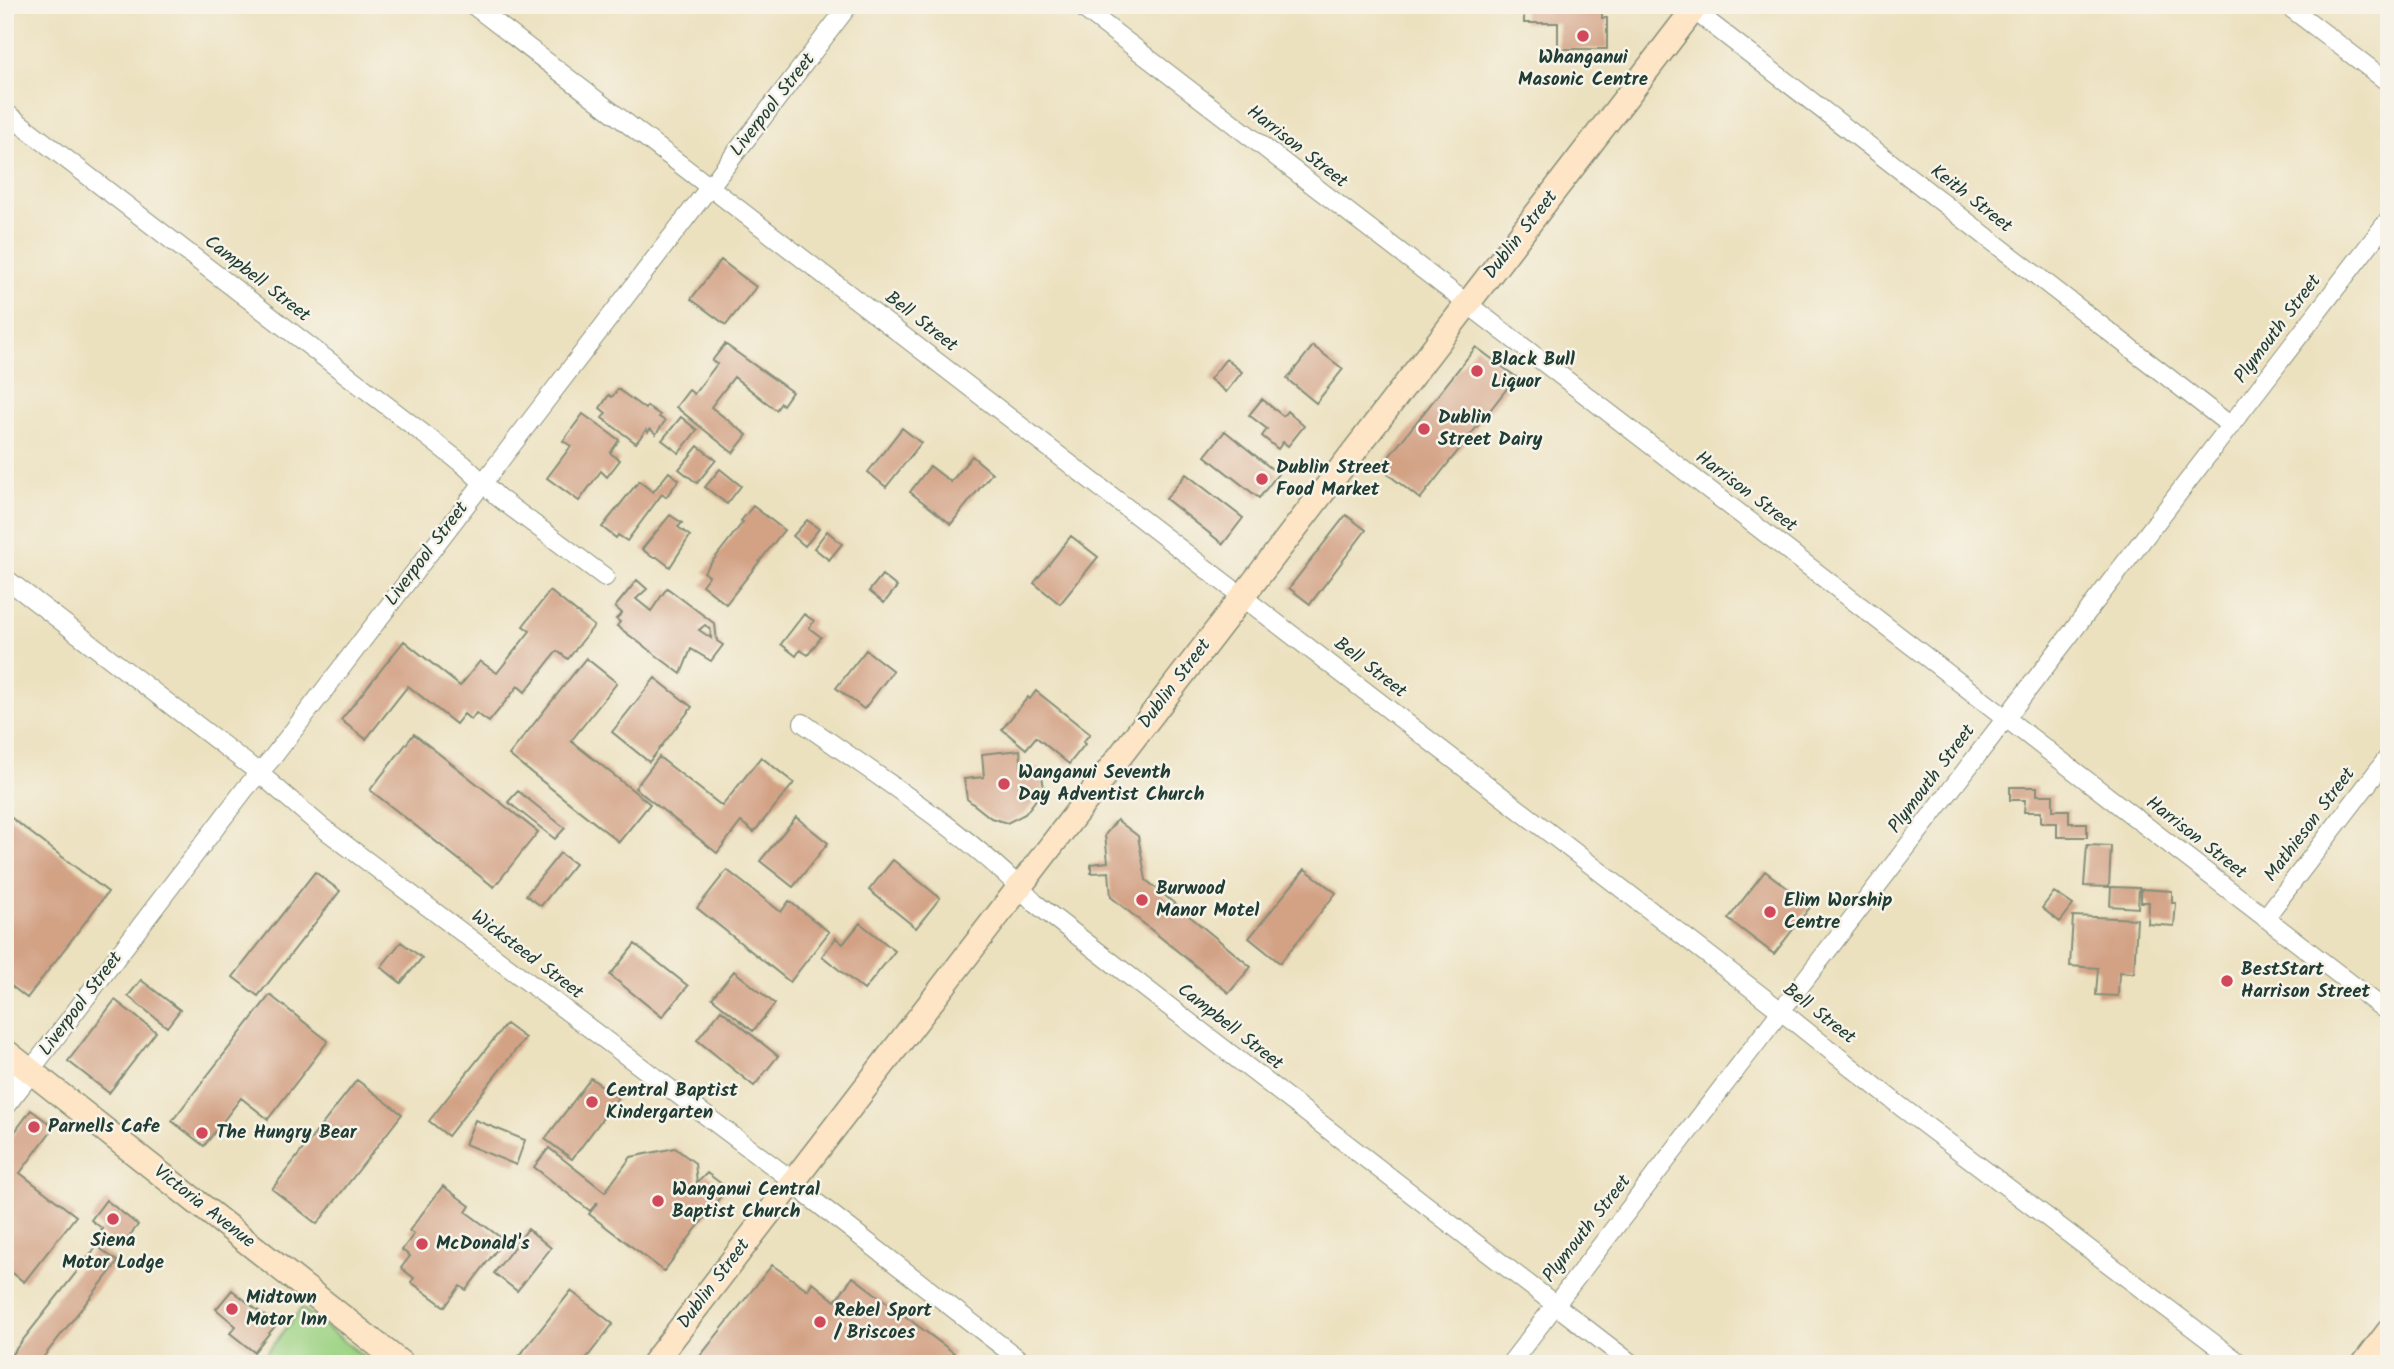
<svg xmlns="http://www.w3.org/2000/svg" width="2394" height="1369" viewBox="0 0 2394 1369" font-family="Kalam,sans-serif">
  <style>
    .green { fill: #9dd384; stroke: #5e885c; stroke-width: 2 }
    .building { fill: #d3a285; fill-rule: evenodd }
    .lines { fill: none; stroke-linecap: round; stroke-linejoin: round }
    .minor-casing { stroke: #868f7a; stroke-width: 20 }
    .tertiary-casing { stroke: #868f7a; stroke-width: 25 }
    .secondary-casing { stroke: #868f7a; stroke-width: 27 }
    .minor { stroke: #fff; stroke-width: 18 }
    .tertiary { stroke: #fff; stroke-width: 23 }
    .secondary { stroke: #fde5c5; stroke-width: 24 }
    .poi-dot { fill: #d1495b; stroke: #f7f3e8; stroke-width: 2.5 }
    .labels { text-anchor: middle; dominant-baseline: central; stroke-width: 5; stroke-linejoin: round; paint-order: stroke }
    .poi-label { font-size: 19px; font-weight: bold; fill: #1f3d34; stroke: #f7f3e8; text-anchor: start }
    .street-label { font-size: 19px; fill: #1f3d34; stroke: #f7f3e8 }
  </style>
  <rect width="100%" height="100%" fill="#f7f3e8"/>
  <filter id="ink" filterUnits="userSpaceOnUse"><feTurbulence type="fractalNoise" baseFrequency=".0143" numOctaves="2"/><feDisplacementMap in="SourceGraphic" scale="14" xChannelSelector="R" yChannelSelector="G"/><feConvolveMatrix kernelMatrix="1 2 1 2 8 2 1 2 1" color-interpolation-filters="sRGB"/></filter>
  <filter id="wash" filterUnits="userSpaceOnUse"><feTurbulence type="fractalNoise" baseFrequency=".00686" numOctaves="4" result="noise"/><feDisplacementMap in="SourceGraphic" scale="28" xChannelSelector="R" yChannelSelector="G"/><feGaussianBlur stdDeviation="1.57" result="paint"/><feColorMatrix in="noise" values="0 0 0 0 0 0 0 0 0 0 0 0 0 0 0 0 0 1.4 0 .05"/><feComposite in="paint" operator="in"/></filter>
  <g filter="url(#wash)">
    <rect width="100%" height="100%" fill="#ece1bf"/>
    <path class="green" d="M 302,1308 L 373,1364 L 258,1364 Z"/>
    <g id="blocks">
      <path class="building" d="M 1524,5 L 1602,5 L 1602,18 L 1607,18 L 1607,49 L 1558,49 L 1558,23 L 1524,23 Z
        M 721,260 L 756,287 L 726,325 L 691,299 Z
        M 725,344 L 792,392 L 783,405 L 781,403 L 776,410 L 734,377 L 711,407 L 747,435 L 733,453 L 676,407 L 689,390 L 694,394 L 717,364 L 712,361 Z
        M 1313,346 L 1343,369 L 1316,403 L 1287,379 Z
        M 1476,347 L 1516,377 L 1420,499 L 1380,468 Z
        M 1226,359 L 1242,372 L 1226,392 L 1210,379 Z
        M 618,389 L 645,409 L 647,406 L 660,415 L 659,417 L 665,421 L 656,434 L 650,429 L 648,432 L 646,430 L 636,443 L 602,418 L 606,413 L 600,408 L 609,395 L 612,397 Z
        M 1262,399 L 1283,416 L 1287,411 L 1304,426 L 1288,446 L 1283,442 L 1278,449 L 1262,436 L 1267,429 L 1249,415 Z
        M 583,414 L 619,440 L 610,453 L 620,460 L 607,477 L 601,471 L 579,501 L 547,478 L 571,446 L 563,441 Z
        M 681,417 L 697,430 L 679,453 L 662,440 Z
        M 902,428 L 921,443 L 886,487 L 868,472 Z
        M 1225,431 L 1278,474 L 1259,498 L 1205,456 Z
        M 698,446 L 716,460 L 697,483 L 679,469 Z
        M 972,456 L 992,473 L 951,524 L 910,492 L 930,466 L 951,482 Z
        M 720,469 L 741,486 L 727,504 L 705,487 Z
        M 669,472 L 679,480 L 666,497 L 662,494 L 627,541 L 618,535 L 616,538 L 602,527 L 639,481 L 653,492 Z
        M 1186,474 L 1243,518 L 1223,544 L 1166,499 Z
        M 753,506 L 784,530 L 726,604 L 702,585 L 709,576 L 704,572 L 743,522 L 741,521 Z
        M 670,515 L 682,523 L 678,527 L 690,536 L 670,567 L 657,557 L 652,557 L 642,549 Z
        M 1346,515 L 1366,530 L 1310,604 L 1289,588 Z
        M 807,520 L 819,529 L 805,546 L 793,536 Z
        M 827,531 L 842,544 L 829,560 L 814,548 Z
        M 1071,536 L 1098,557 L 1060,604 L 1034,583 Z
        M 882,575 L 897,587 L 884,603 L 869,591 Z
        M 637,580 L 647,589 L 636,599 L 651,611 L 667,588 L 715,624 L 717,641 L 723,645 L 711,661 L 691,649 L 681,674 L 617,626 L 620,622 L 616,619 L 622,613 L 615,607 ZM 705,625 L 710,629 L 711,638 L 699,630 Z
        M 550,591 L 594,626 L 568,659 L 557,651 L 525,692 L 518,686 L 489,722 L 476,713 L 471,720 L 464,714 L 456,724 L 408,686 L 366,739 L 341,720 L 404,641 L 460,686 L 480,661 L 497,673 L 530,631 L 523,626 Z
        M 804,614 L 814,621 L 809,628 L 821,637 L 808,655 L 800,650 L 796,656 L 781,644 Z
        M 866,650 L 893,671 L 864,709 L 836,688 Z
        M 586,658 L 617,683 L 571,741 L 650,804 L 619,842 L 509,755 Z
        M 655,678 L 692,707 L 649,762 L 612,732 Z
        M 1036,691 L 1090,734 L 1083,742 L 1085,744 L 1069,764 L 1036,737 L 1026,749 L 1002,729 L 1028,697 L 1030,699 Z
        M 414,734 L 538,832 L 494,887 L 370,790 Z
        M 1020,750 L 1022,771 L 1041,768 L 1044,789 L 1025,814 L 1007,823 L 991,818 L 967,799 L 964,779 L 984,777 L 982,754 Z
        M 659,757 L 722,806 L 761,757 L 794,783 L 754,832 L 741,822 L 717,853 L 635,788 Z
        M 2010,787 L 2037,787 L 2037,795 L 2053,795 L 2053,810 L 2069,810 L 2069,823 L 2087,823 L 2087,837 L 2057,837 L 2057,823 L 2041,823 L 2041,812 L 2024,812 L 2025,800 L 2010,800 Z
        M 518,791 L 565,828 L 555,839 L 508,802 Z
        M 5,813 L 108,892 L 27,998 L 5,981 Z
        M 796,817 L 828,843 L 793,887 L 760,861 Z
        M 1117,820 L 1138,836 L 1146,880 L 1251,967 L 1229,993 L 1111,897 L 1109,872 L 1091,873 L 1091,864 L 1108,862 L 1105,835 Z
        M 2087,845 L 2111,846 L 2109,887 L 2084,886 Z
        M 560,853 L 575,864 L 541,906 L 526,895 Z
        M 893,860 L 940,898 L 916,928 L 869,890 Z
        M 1305,869 L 1336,893 L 1280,963 L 1249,938 Z
        M 727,870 L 781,912 L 789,901 L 829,932 L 790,982 L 697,908 Z
        M 1765,871 L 1811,906 L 1774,954 L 1728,919 Z
        M 315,872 L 340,891 L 258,996 L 233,977 Z
        M 2111,887 L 2139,888 L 2138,908 L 2110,906 Z
        M 2141,889 L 2172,891 L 2172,903 L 2176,903 L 2174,926 L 2148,924 L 2149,902 L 2141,902 Z
        M 2054,892 L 2073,905 L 2060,922 L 2042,908 Z
        M 2073,916 L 2137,919 L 2134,973 L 2119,972 L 2118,996 L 2096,995 L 2098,968 L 2070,966 Z
        M 860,923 L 895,951 L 864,990 L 822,956 L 836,938 L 843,944 Z
        M 401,942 L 422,958 L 401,983 L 381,967 Z
        M 635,944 L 688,986 L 662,1017 L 610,975 Z
        M 734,971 L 775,1004 L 753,1031 L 712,998 Z
        M 141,980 L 180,1010 L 167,1027 L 128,996 Z
        M 270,995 L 328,1041 L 268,1119 L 241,1098 L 204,1146 L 172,1121 Z
        M 115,1000 L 156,1032 L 109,1093 L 68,1061 Z
        M 721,1010 L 778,1056 L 754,1086 L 697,1040 Z
        M 506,1024 L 525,1038 L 448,1136 L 429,1121 Z
        M 591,1078 L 618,1098 L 572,1159 L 545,1139 Z
        M 357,1080 L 402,1114 L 317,1224 L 272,1189 Z
        M 31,1110 L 54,1127 L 20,1173 L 76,1216 L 24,1282 L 10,1271 L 5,1277 L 5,1145 Z
        M 475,1120 L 525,1140 L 516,1165 L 465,1144 Z
        M 549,1148 L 605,1192 L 631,1157 L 675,1148 L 695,1163 L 697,1183 L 707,1173 L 727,1188 L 664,1271 L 589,1214 L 598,1202 L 590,1211 L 534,1167 Z
        M 443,1186 L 470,1206 L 466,1212 L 504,1240 L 466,1290 L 460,1286 L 445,1307 L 411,1282 L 414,1278 L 401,1268 L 410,1256 L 402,1250 L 414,1234 L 409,1231 Z
        M 106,1200 L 138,1225 L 119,1249 L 99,1233 L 103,1229 L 91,1220 Z
        M 528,1229 L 551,1248 L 517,1291 L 494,1273 Z
        M 97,1246 L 118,1262 L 38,1364 L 5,1364 L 7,1352 L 11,1355 Z
        M 772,1265 L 808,1290 L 812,1282 L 835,1301 L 853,1277 L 954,1353 L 946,1364 L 694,1364 Z
        M 232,1290 L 276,1325 L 254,1352 L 230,1333 L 236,1326 L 216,1309 Z
        M 571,1291 L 613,1324 L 582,1364 L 513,1364 Z"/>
    </g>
  </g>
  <g filter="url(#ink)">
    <use href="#blocks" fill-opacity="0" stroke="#868f7a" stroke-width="2"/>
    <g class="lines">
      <g class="minor-casing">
        <path id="minor" d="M 473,5 L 1781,1011 L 1900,1106 L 2241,1364
          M 1079,5 L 2389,1013
          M 1687,5 L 2231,426
          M 2287,5 L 2389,83
          M 5,112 L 464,465 L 499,498 L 605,577
          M 5,578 L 258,772 L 323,828 L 793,1181 L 808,1196 L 1025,1364
          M 803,723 C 881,779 969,833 1035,903 L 1632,1364
          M 2265,918 L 2389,756
          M 30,1071 L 245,789 L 273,757 L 849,5
          M 1510,1364 L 2389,219"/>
      </g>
      <g class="tertiary-casing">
        <path id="tertiary" d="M 5,1103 L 30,1071"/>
      </g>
      <g class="secondary-casing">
        <path id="secondary" d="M 5,1051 L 402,1364
          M 653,1364 L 1697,5
          M 2364,1364 L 2389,1331"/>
      </g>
      <use href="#minor" class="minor"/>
      <use href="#tertiary" class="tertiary"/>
      <use href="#secondary" class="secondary"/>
    </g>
  </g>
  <g class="poi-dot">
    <circle cx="1583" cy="36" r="7"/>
    <circle cx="1477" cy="371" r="7"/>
    <circle cx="1424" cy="429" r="7"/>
    <circle cx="1262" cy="479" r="7"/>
    <circle cx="1004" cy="784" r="7"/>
    <circle cx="1142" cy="900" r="7"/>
    <circle cx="1770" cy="912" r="7"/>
    <circle cx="2227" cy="981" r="7"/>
    <circle cx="592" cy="1102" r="7"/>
    <circle cx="34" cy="1127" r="7"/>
    <circle cx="202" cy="1133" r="7"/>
    <circle cx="658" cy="1201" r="7"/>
    <circle cx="113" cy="1219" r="7"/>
    <circle cx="422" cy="1244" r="7"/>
    <circle cx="232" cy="1309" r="7"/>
    <circle cx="820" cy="1322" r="7"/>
  </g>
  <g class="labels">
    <g class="poi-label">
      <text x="1583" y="58" text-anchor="middle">Whanganui<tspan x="1583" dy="22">Masonic Centre</tspan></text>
      <text x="1491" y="360">Black Bull<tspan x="1491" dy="22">Liquor</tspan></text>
      <text x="1438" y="418">Dublin<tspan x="1438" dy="22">Street Dairy</tspan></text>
      <text x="1276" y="468">Dublin Street<tspan x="1276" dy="22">Food Market</tspan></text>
      <text x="1018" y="773">Wanganui Seventh<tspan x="1018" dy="22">Day Adventist Church</tspan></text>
      <text x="1156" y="889">Burwood<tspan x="1156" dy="22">Manor Motel</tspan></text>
      <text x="1784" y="901">Elim Worship<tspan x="1784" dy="22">Centre</tspan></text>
      <text x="2241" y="970">BestStart<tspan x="2241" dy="22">Harrison Street</tspan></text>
      <text x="606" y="1091">Central Baptist<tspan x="606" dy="22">Kindergarten</tspan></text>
      <text x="48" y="1127">Parnells Cafe</text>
      <text x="216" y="1133">The Hungry Bear</text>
      <text x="672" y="1190">Wanganui Central<tspan x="672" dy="22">Baptist Church</tspan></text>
      <text x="113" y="1241" text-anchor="middle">Siena<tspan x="113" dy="22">Motor Lodge</tspan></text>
      <text x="436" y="1244">McDonald's</text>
      <text x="246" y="1298">Midtown<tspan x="246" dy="22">Motor Inn</tspan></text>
      <text x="834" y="1311">Rebel Sport<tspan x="834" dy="22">/ Briscoes</tspan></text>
    </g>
    <g class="street-label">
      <text transform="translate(773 105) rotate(-52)">Liverpool Street</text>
      <text transform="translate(1297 147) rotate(38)">Harrison Street</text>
      <text transform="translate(1971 199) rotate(38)">Keith Street</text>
      <text transform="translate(1521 235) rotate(-52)">Dublin Street</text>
      <text transform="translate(257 279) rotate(38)">Campbell Street</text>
      <text transform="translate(921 322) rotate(38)">Bell Street</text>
      <text transform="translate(2278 329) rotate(-53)">Plymouth Street</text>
      <text transform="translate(1746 492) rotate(37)">Harrison Street</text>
      <text transform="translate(427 554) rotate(-53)">Liverpool Street</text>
      <text transform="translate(1370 668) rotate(38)">Bell Street</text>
      <text transform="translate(1175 684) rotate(-53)">Dublin Street</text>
      <text transform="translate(1932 779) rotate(-53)">Plymouth Street</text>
      <text transform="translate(2310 825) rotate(-53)">Mathieson Street</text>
      <text transform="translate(2196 838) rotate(38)">Harrison Street</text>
      <text transform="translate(527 955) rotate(37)">Wicksteed Street</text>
      <text transform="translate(81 1004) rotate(-53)">Liverpool Street</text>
      <text transform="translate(1819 1014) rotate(38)">Bell Street</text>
      <text transform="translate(1230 1027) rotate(38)">Campbell Street</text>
      <text transform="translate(204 1207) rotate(38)">Victoria Avenue</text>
      <text transform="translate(1587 1229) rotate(-52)">Plymouth Street</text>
      <text transform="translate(714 1284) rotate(-53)">Dublin Street</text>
    </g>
  </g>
  <rect width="2394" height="1369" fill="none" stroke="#f7f3e8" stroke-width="28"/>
</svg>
